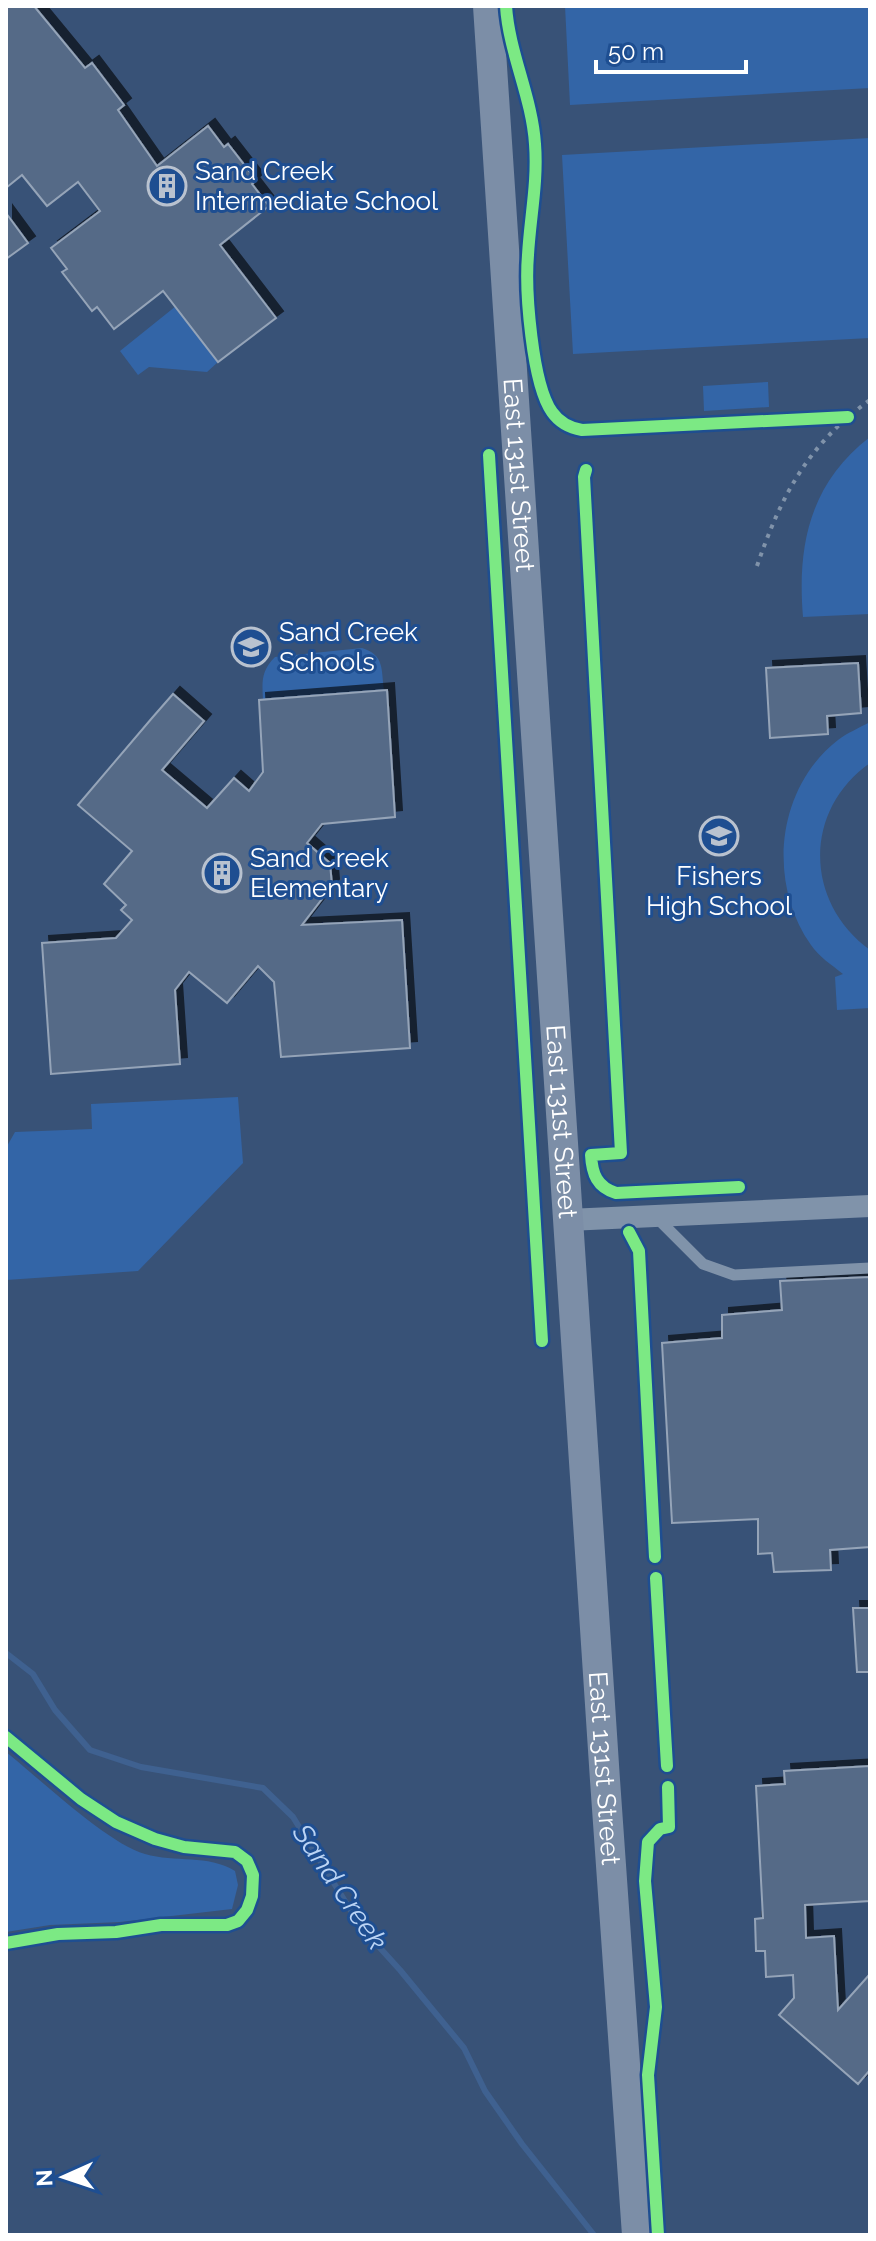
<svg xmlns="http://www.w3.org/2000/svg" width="876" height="2241" viewBox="0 0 876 2241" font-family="Raleway,sans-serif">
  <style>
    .green { fill: #3365a7 }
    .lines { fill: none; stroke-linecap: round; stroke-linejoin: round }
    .stream { stroke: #3f6190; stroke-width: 6 }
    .building { fill: #556a87; stroke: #95a4b8; stroke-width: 2; filter: url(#shadow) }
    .path { stroke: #8093aa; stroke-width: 4; stroke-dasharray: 4 6; stroke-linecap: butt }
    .lane { stroke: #8093aa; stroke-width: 11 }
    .street { stroke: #8093aa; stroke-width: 22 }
    .secondary { stroke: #7c8ea7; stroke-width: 30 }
    .cycleway-casing { stroke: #1e4e91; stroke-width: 17 }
    .cycleway { stroke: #7ce984; stroke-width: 12 }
    .labels { text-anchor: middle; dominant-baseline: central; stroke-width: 6; stroke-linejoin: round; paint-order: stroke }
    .poi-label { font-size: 26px; fill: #fff; stroke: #1e4e91; text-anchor: start }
    .street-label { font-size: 26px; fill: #fff; stroke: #1e4e91 }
    .water-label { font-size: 28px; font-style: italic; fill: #bbd4f5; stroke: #1e4e91 }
  </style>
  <defs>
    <filter id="shadow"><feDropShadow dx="7" dy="-7" stdDeviation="0" flood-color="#0009"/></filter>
  </defs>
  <rect width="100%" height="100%" fill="#385277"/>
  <path class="green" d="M 565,6 L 870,6 L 870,88 L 570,105 Z
    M 870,138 L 870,338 L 573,354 L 562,155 Z
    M 176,306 L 218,362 L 207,372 L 149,367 L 138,375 L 120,351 Z
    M 768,382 L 769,407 L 704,411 L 703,386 Z
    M 870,437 L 870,614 L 803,617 C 797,545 810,483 870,437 Z
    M 362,648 C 385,655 381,670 384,690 L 263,700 C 262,682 261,671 275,657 Z
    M 870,722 L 870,763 C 803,810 804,902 870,950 L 870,1008 L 837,1010 L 835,977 L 843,974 C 832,965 819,957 811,945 C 767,883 776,788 838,740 C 847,733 859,728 870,722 Z
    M 238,1097 L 243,1163 L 138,1271 L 6,1280 L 6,1148 L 15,1132 L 92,1129 L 91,1104 Z
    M 6,1752 C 39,1778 108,1844 145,1854 C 175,1863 208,1854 235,1871 L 238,1885 L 232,1909 L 120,1922 L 50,1925 L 6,1932 Z"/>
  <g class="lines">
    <path class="stream" d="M 6,1653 L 33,1674 L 55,1710 L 90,1750 L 141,1767 L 263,1788 L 293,1817 L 361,1927 L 400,1970 L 464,2048 L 485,2091 L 522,2144 L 594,2235"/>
  </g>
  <path class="building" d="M 6,6 L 34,6 L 85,68 L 92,63 L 124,105 L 118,110 L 157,166 L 208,126 L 224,147 L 228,144 L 256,180 L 252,184 L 269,206 L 220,245 L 276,318 L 218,362 L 163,291 L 114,329 L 97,307 L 92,311 L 62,272 L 67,269 L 51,248 L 100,211 L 78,182 L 47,206 L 22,175 L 6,188 Z
    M 6,213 L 28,243 L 6,259 Z
    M 858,663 L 861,713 L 827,716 L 828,734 L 770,738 L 766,668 Z
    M 387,690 L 395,817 L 322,824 L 307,843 L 330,863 L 332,886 L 302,925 L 402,920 L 410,1048 L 281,1057 L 274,982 L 258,966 L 227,1003 L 189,972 L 175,990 L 180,1064 L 51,1074 L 42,943 L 116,938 L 132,920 L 121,910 L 126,905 L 104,884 L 132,851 L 78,805 L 152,718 L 173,694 L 204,721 L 162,770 L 207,808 L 234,778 L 249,791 L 263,772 L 259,700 Z
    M 870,1277 L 870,1547 L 830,1550 L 831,1570 L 774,1572 L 772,1553 L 758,1554 L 758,1519 L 672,1523 L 662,1343 L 722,1338 L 722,1315 L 782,1310 L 780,1281 Z
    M 853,1608 L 870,1608 L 870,1672 L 857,1672 Z
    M 870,1766 L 870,1901 L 805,1905 L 806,1938 L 834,1936 L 838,2010 L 870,1974 L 870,2070 L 858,2084 L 779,2015 L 794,1998 L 793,1975 L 766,1977 L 765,1951 L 756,1951 L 755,1919 L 763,1918 L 756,1786 L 785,1784 L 784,1771 Z"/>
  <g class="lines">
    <path class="path" d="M 757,566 C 781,496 808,444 870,400"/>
    <path class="lane" d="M 657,1218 L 703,1264 L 734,1275 L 870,1268"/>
    <path class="street" d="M 568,1220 L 870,1206"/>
    <path class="secondary" id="s1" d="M 488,6 L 605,1780 L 637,2235"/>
    <g class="cycleway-casing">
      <path id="cycleway" d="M 506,6 C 509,53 532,97 535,144 C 538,182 530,218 528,255 C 525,290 532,384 552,412 C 559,422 570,428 582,430 L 848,417
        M 489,455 L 542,1341
        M 586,470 L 584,477 L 621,1153 L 591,1155 C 592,1174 597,1187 616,1193 L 739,1187
        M 629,1232 L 639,1251 L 655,1557
        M 656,1578 L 667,1766
        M 6,1737 L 81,1799 L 116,1822 L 155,1839 L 184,1847 L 235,1852 L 247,1861 L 253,1875 L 252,1896 L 247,1910 L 238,1921 L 227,1925 L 161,1925 L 116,1932 L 58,1934 L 6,1943
        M 658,2235 L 648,2075 L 656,2007 L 645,1881 L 648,1842 L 660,1829 L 669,1827 L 668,1787"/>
    </g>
    <use href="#cycleway" class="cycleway"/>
  </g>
  <defs>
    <g id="building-ring" transform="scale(2)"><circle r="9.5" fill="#1e4e91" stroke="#b9c2cf" stroke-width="1.5"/><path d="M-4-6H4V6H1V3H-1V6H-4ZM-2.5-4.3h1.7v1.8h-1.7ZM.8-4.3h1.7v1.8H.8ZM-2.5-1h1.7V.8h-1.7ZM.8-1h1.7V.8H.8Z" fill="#b9c2cf"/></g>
    <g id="school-ring" transform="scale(2)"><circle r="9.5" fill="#1e4e91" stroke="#b9c2cf" stroke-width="1.5"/><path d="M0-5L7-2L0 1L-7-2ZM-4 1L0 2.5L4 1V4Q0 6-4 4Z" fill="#b9c2cf"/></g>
  </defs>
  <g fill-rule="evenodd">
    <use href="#building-ring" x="167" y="186"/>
    <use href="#school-ring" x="251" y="647"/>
    <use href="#school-ring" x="719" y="836"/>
    <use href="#building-ring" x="222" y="873"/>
  </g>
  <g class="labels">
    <g class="poi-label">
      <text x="195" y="171">Sand Creek<tspan x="195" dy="30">Intermediate School</tspan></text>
      <text x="279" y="632">Sand Creek<tspan x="279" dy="30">Schools</tspan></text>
      <text x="250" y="858">Sand Creek<tspan x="250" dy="30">Elementary</tspan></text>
      <text x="719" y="876" text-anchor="middle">Fishers<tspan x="719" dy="30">High School</tspan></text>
    </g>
    <g class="street-label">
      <text stroke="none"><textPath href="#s1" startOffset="470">East 131st Street</textPath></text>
      <text stroke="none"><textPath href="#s1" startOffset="1118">East 131st Street</textPath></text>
      <text stroke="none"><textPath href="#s1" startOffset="1766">East 131st Street</textPath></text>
    </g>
    <g class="water-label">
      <text transform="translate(340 1887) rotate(56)">Sand Creek</text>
    </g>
  </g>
  <rect width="876" height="2241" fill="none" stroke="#ffffff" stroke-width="16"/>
  <g transform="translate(64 2177) rotate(267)" stroke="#1e4e91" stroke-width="6" paint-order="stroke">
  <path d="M0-6L14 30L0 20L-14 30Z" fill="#ffffff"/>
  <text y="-12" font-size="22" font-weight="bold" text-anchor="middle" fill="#ffffff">N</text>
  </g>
  <path d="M596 60v12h150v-12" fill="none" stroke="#ffffff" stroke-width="4"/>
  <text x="608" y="60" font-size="24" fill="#ffffff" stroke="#1e4e91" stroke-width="6" paint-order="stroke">50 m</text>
</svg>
